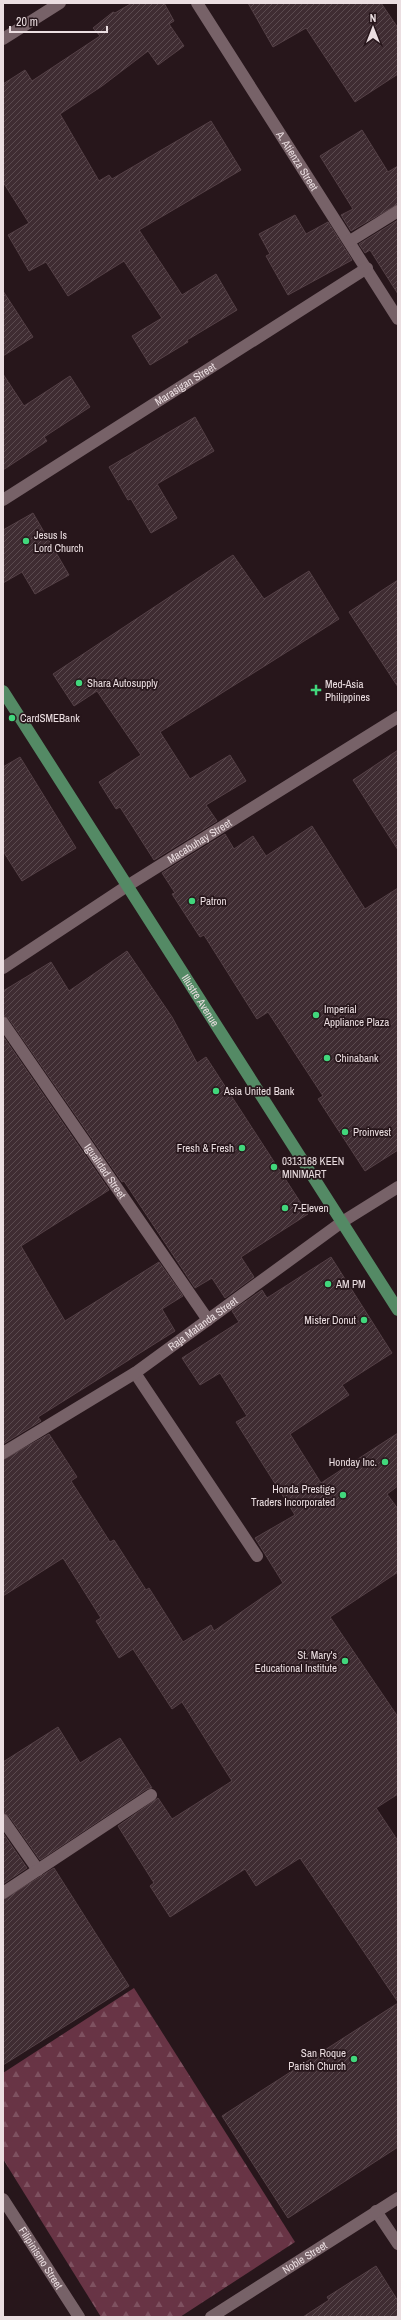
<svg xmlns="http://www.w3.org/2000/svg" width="401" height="2320" viewBox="0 0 401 2320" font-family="'Archivo Narrow',sans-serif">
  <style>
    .forest { fill: url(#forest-firs) }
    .building { fill: url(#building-hatch); stroke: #544046 }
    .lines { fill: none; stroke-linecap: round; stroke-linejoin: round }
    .minor { stroke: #776268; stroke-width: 12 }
    .major { stroke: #548a65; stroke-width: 12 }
    .poi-dot { fill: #41d77c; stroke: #27161b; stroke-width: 1.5 }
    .labels { text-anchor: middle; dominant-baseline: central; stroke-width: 3.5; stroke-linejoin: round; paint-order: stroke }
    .street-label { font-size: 11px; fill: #ebdee1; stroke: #27161b }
    .poi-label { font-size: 11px; fill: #ebdee1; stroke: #27161b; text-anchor: start }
  </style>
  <defs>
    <pattern id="forest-firs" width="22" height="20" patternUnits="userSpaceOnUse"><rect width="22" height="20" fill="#683445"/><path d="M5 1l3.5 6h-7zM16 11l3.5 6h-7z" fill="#7e5160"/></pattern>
    <pattern id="building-hatch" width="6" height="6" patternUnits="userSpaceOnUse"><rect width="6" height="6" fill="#3f2c32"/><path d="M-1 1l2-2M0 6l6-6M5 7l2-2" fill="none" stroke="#5b4a4f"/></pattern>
  </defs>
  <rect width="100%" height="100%" fill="#27161b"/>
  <path class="forest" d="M 134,1988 L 295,2242 L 180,2317 L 101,2317 L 3,2159 L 3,2073 Z"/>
  <path class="building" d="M 132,3 L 164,3 L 174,21 L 169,24 L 184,46 L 158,65 L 148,51 L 102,86 L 60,114 L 99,181 L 109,175 L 112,179 L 211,121 L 241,170 L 139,230 L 182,295 L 216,274 L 237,310 L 187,340 L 188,342 L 150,365 L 132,336 L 162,318 L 124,261 L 68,296 L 46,262 L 29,271 L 8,235 L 29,223 L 3,182 L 3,84 L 25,70 L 32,81 L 100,36 L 93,28 L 113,12 L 115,13 Z
    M 248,3 L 381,3 L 398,28 L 398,74 L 355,102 L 306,28 L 273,47 Z
    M 362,130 L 388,172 L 398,166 L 398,204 L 351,231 L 341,215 L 353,209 L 320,156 Z
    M 295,215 L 306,234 L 328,222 L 352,260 L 288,295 L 266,256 L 270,254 L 259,234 Z
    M 398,220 L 398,294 L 370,250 L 365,253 L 359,244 Z
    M 3,291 L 33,337 L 3,356 Z
    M 3,374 L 24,406 L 70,376 L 90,407 L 44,437 L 47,441 L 3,470 Z
    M 195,417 L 214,451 L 157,484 L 177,518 L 151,533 L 131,499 L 128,500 L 109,467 Z
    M 33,513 L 69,575 L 35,594 L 22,572 L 3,583 L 3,530 Z
    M 233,555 L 264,599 L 309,571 L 339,619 L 160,732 L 190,779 L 230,755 L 246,781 L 206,805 L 217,821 L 154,860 L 120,807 L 116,809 L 99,782 L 141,755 L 97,691 L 74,706 L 53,674 Z
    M 398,580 L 398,687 L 349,612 Z
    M 398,750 L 398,850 L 353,780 Z
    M 20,757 L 76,848 L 22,881 L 3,851 L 3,767 Z
    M 312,826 L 365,909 L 398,888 L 398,1150 L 365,1171 L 318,1099 L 323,1096 L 268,1012 L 257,1019 L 204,935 L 200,937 L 172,894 L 175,893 L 162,873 L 225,834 L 234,849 L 253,836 L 266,856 Z
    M 127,951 L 172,1017 L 197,1063 L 206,1057 L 308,1214 L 241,1257 L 254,1277 L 225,1298 L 212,1278 L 195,1288 L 124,1181 L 122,1182 L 9,1019 L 3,1016 L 3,991 L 51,962 L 69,991 Z
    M 3,1036 L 109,1190 L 21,1246 L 65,1321 L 159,1262 L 183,1296 L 162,1309 L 175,1331 L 38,1417 L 41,1421 L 3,1444 Z
    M 331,1257 L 392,1353 L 342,1385 L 349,1395 L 290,1434 L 321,1483 L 398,1433 L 398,1486 L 387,1494 L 398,1509 L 398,1572 L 330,1617 L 398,1717 L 398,1794 L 376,1808 L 398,1841 L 398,2002 L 300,1858 L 256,1886 L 245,1869 L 170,1917 L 150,1886 L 154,1883 L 118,1826 L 158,1798 L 172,1819 L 232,1781 L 182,1702 L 172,1709 L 133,1649 L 119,1658 L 96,1621 L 101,1618 L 63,1558 L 3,1596 L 3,1460 L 49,1434 L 77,1477 L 71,1481 L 110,1542 L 114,1540 L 146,1590 L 149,1588 L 183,1642 L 211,1625 L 214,1631 L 283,1583 L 255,1538 L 295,1515 L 236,1422 L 247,1416 L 220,1373 L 200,1385 L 182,1358 L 239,1322 L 232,1311 L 262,1290 L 267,1298 Z
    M 58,1727 L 80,1763 L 120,1738 L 152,1788 L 147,1789 L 40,1860 L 9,1816 L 3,1813 L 3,1762 Z
    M 3,1833 L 27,1868 L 3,1884 Z
    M 54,1868 L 129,1986 L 3,2065 L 3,1900 Z
    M 398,2003 L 398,2147 L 288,2218 L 222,2116 Z
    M 376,2266 L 398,2301 L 398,2317 L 303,2317 L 329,2300 L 327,2297 Z"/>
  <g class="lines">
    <g class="minor">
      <path id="s1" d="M 197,3 L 398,319"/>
      <path d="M 3,39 L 60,3"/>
      <path d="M 350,241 L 398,211"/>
      <path id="s2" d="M 3,500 L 367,268"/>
      <path id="s3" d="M 3,968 L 127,886 L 398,717"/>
      <path id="s4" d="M 3,1023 L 208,1320"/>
      <path d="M 135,1373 L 257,1556"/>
      <path id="s5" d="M 3,1453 L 135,1373 L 342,1222 L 398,1187"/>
      <path d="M 3,1820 L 38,1870"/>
      <path d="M 3,1893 L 151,1795"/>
      <path id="s6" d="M 3,2199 L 79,2317"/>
      <path d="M 376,2211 L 398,2244"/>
      <path id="s7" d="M 211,2317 L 398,2198"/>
    </g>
    <path class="major" id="s8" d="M 3,691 L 398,1310"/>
  </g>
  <g class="poi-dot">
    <circle cx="26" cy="541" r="4"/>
    <circle cx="79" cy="683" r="4"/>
    <path d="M314 684h4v4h4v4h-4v4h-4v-4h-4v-4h4z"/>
    <circle cx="12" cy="718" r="4"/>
    <circle cx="192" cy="901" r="4"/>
    <circle cx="316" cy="1015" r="4"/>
    <circle cx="327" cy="1058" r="4"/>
    <circle cx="216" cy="1091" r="4"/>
    <circle cx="345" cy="1132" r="4"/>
    <circle cx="242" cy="1148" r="4"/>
    <circle cx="274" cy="1167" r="4"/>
    <circle cx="285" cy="1208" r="4"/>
    <circle cx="328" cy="1284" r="4"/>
    <circle cx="364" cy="1320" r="4"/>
    <circle cx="385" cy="1462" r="4"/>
    <circle cx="343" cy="1495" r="4"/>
    <circle cx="345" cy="1661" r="4"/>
    <circle cx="354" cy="2059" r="4"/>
  </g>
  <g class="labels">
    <g class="street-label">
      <text stroke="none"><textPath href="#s1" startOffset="187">A. Atienza Street</textPath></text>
      <text stroke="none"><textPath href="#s2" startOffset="216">Marasigan Street</textPath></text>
      <text stroke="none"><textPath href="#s3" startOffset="234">Macabuhay Street</textPath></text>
      <text stroke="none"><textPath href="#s8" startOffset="367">Illustre Avenue</textPath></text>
      <text stroke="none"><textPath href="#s4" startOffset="180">Igualidad Street</textPath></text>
      <text stroke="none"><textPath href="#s5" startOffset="238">Raja Matanda Street</textPath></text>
      <text stroke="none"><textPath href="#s7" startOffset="111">Noble Street</textPath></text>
      <text stroke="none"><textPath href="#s6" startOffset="70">Filipinismo Street</textPath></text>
    </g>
    <g class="poi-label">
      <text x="34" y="535">Jesus Is<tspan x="34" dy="13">Lord Church</tspan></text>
      <text x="87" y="683">Shara Autosupply</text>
      <text x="325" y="684">Med-Asia<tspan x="325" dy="13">Philippines</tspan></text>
      <text x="20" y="718">CardSMEBank</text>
      <text x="200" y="901">Patron</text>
      <text x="324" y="1009">Imperial<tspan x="324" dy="13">Appliance Plaza</tspan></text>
      <text x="335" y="1058">Chinabank</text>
      <text x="224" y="1091">Asia United Bank</text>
      <text x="353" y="1132">Proinvest</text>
      <text x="234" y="1148" text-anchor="end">Fresh &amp; Fresh</text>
      <text x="282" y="1161">0313168 KEEN<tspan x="282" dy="13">MINIMART</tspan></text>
      <text x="293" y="1208">7-Eleven</text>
      <text x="336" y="1284">AM PM</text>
      <text x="356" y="1320" text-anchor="end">Mister Donut</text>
      <text x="377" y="1462" text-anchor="end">Honday Inc.</text>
      <text x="335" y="1489" text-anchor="end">Honda Prestige<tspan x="335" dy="13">Traders Incorporated</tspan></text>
      <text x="337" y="1655" text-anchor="end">St. Mary's<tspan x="337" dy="13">Educational Institute</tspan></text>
      <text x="346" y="2053" text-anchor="end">San Roque<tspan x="346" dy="13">Parish Church</tspan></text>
    </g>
  </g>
  <rect width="401" height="2320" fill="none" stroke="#ebdee1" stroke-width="8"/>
  <g transform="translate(373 28)" stroke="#27161b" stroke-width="3" paint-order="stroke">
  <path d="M0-3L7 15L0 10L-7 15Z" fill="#ebdee1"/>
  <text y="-6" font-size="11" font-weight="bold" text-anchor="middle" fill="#ebdee1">N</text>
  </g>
  <path d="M10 26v6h97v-6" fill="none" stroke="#ebdee1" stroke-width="2"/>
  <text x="16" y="26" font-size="12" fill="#ebdee1" stroke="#27161b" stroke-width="3" paint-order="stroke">20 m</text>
</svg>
